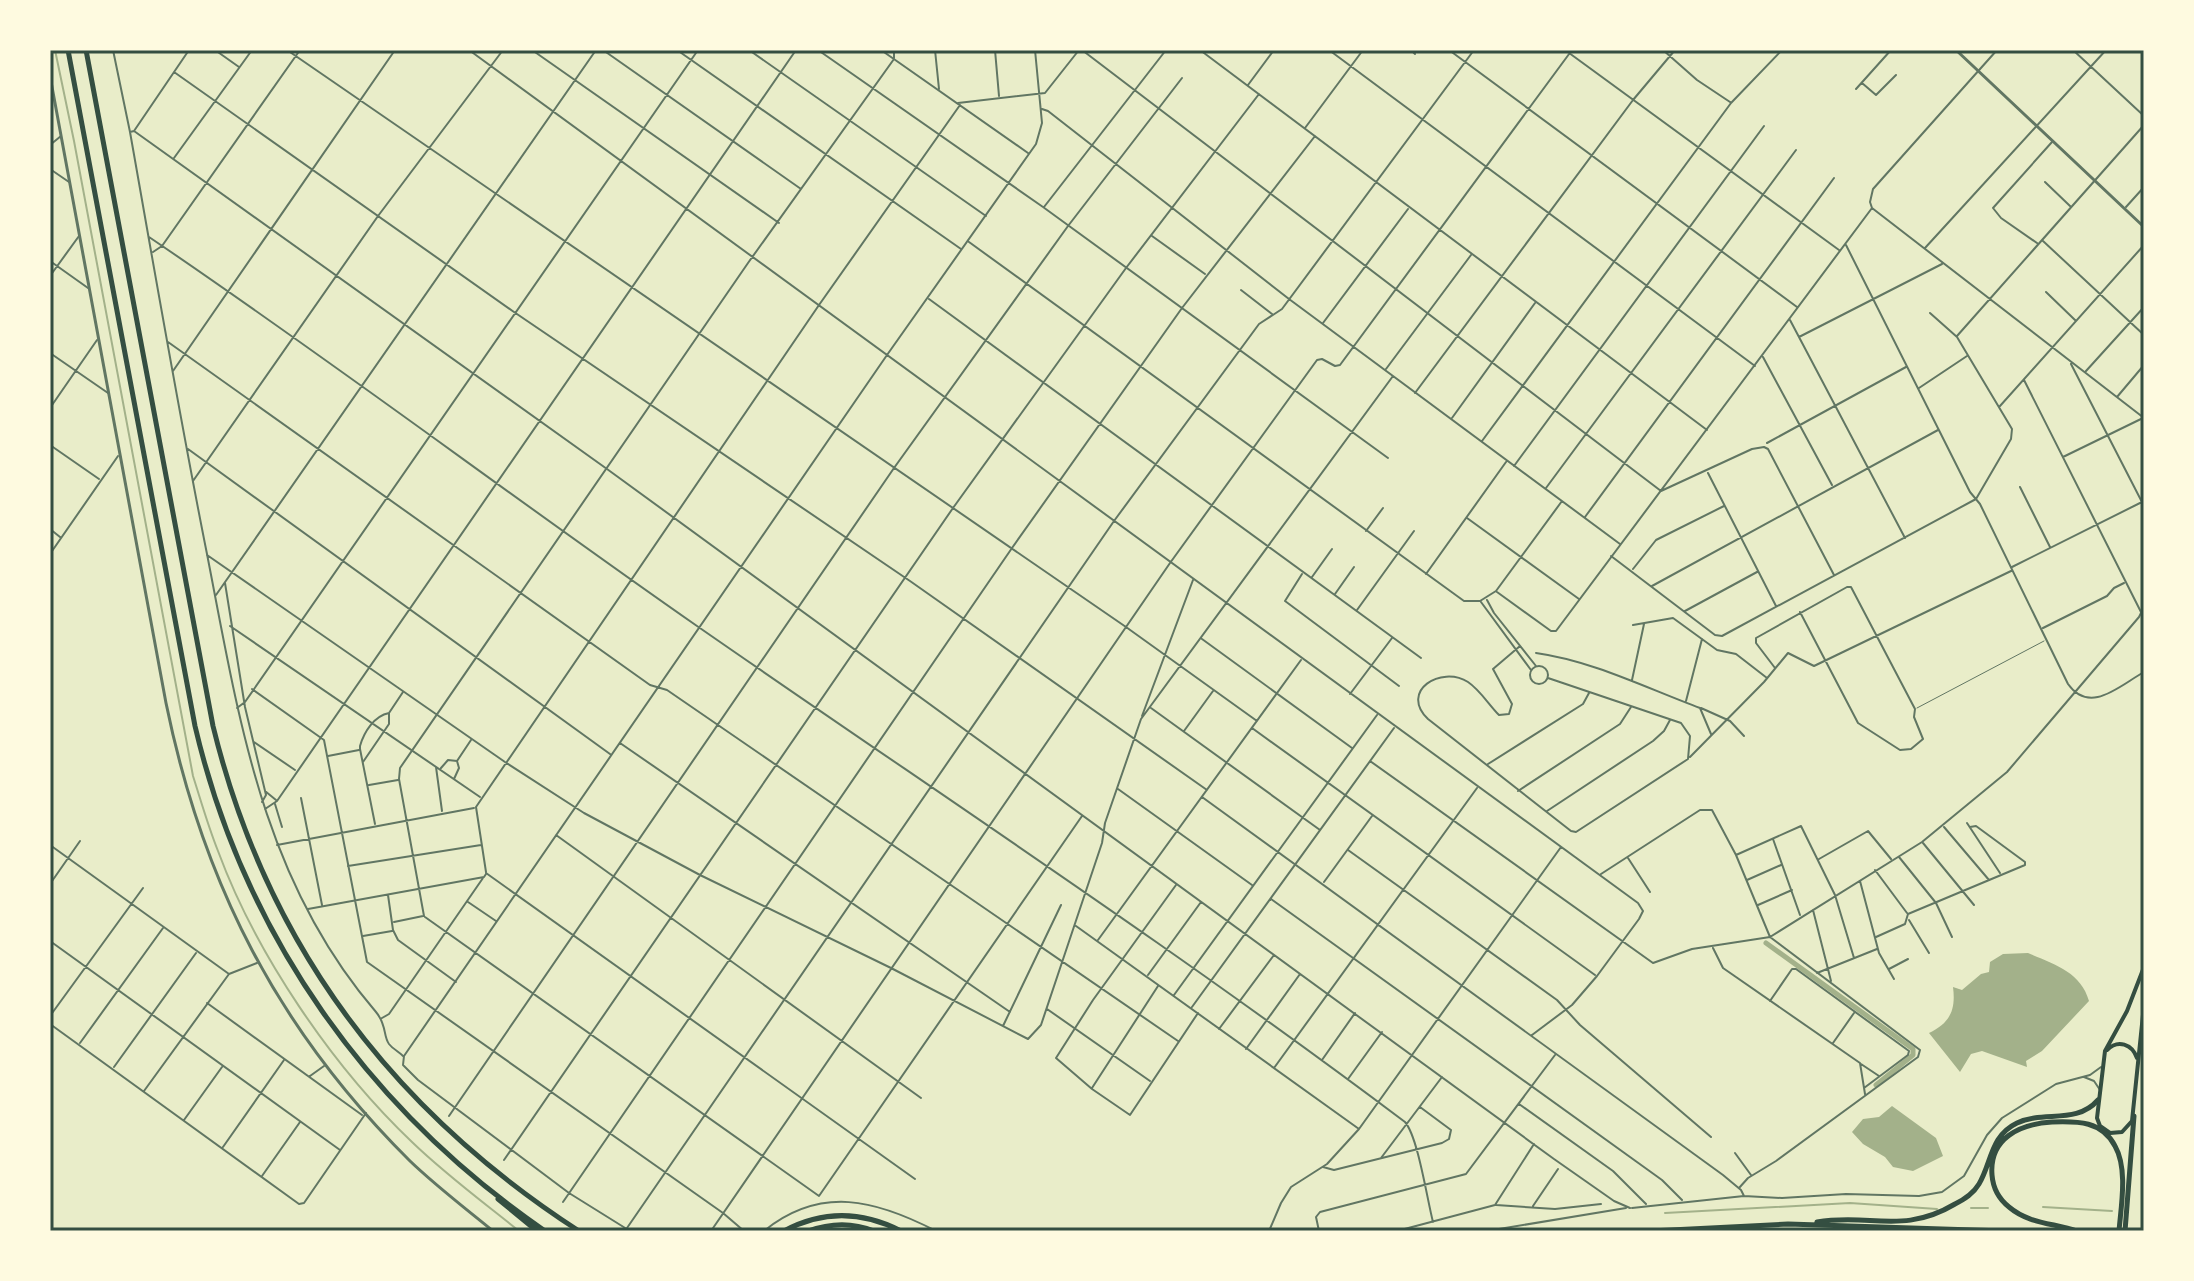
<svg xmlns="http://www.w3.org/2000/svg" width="2194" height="1281" viewBox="0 0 2194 1281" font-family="'PT Sans',sans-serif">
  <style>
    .water { fill: #a3b18a }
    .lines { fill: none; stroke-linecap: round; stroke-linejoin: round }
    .stream { stroke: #a3b18a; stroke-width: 2 }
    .canal { stroke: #a3b18a; stroke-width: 5 }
    .service { stroke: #617663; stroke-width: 1 }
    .minor { stroke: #617663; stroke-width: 2 }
    .tertiary { stroke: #617663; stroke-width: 3 }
    .primary { stroke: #344e41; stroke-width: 4 }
    .motorway { stroke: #344e41; stroke-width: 5 }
    .neatline { fill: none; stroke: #344e41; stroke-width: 3 }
  </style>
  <rect width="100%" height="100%" fill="#e9edc9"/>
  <path class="water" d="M 2028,953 C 2054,964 2081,972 2089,1001 L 2042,1051 L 2026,1061 L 2027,1067 L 1982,1051 L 1971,1054 L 1960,1072 L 1929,1033 C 1950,1023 1956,1010 1953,987 L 1962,990 L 1981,974 L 1989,972 L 1990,962 L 2003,954 Z
    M 1892,1106 L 1936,1138 L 1943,1156 L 1913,1171 L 1893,1167 L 1885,1157 L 1863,1144 L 1852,1132 L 1863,1119 L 1879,1117 Z"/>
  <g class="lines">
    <path class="stream" d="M 55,50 L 74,141 L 193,776 C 201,801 208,826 218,851 C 256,954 332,1066 412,1142 C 445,1174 483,1202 519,1231
      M 2043,1207 L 2112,1211
      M 1971,1208 L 1988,1208
      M 1665,1213 L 1850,1203 L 1937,1209"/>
    <path class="canal" d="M 1766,943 L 1913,1049 L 1913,1055 L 1876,1085"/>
    <path class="service" d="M 1917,708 L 2044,641"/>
    <path class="minor" d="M 113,50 L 130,132 C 155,273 179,414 207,554 C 239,718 262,880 376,1012 C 387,1025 383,1036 389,1044 C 393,1049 399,1052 403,1056
      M 215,50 L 239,67
      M 287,50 L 1126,627 L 1257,721
      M 469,50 L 1638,903 L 1643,911 L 1639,919 L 1597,976 L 1572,1005 L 1532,1035
      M 532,50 L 779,223
      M 603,50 L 801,189
      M 677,50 L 961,249
      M 749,50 L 986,216
      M 818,50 L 1043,207 L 1388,458
      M 881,50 L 1028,153
      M 894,50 L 894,58
      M 935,50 L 939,89
      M 995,50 L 999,96
      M 1082,50 L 1661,491 L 1752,449 L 1764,447 L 1768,449 L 1834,575
      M 1200,50 L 1707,430
      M 1329,50 L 1755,366
      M 1411,50 L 1415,54
      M 1449,50 L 1797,307
      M 1565,50 L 1839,250
      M 1663,50 L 1697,80 L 1730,102
      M 1997,50 L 1873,189 L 1870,202 L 1872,208 L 2144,418
      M 2073,50 L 2144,116
      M 174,72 L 514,312 L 910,581 L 1207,790
      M 1862,83 L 1876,95 L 1896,75
      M 1248,85 L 1274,50
      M 1856,89 L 1891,50
      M 958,103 L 1045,93 L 1079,50
      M 1042,109 L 1048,111 L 1289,299 L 1620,544
      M 1305,128 L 1363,50
      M 134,131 L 607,469 L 1554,1159 L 1614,1201 L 1630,1208
      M 130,132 L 134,131 L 189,50
      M 50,145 L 61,136
      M 174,158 L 252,50
      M 50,169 L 69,182
      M 2045,182 L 2070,206
      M 1044,207 L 1166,50
      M 2126,207 L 2144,187
      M 1152,236 L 1205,274
      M 149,237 C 334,362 513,498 697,626 C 933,790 1174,948 1405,1122 C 1418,1137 1427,1199 1433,1222
      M 2043,241 L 2144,335
      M 969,242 L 1464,601 L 1480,601 L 1496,591 L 1562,501
      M 2037,243 L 2001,218 L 1993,208 L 2052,142
      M 1846,245 L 1970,492 L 1980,504 L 2068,684 C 2090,715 2119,686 2144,672
      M 1925,248 L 2106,50
      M 153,252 L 162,246 L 300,50
      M 50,261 L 88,288
      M 50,276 L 79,236
      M 1241,290 L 1272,314
      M 2046,292 L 2075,320
      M 929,299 L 1421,658
      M 1790,320 L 1905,538
      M 1323,323 L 1408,209
      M 1957,336 L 2144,125
      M 1799,337 L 1942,264
      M 168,342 L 650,685 L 667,690 L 1178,1041
      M 50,353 L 108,393
      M 1763,357 L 1832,485
      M 2071,364 L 2144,506
      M 1386,369 L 1471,255
      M 173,371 L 395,50
      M 2086,371 L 2144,307
      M 2024,380 L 2144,618
      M 1919,388 L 1967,356
      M 1415,393 L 1633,100 L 1675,50
      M 2117,397 L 2144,365
      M 2000,406 L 2144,245
      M 50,408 L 97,340
      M 1452,418 L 1535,303
      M 1482,441 L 1731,103 L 1782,50
      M 1767,443 L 1906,367
      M 50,445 L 99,479
      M 188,449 L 610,754
      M 2063,457 L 2143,418
      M 1514,466 L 1764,126
      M 1708,473 L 1776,606
      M 193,481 L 378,216 L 503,50
      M 2020,487 L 2050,547
      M 1546,488 L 1796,150
      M 1585,517 L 1834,178
      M 1467,518 L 1579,599
      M 50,529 L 60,537
      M 1366,531 L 1383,508
      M 50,554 L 118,456
      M 207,555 L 505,762 L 584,813 L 700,875 L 891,968 L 1028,1039 L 1041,1025 L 1102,843 L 1105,823 L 1141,719 L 1393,376
      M 1611,556 L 1715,635 L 1722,636 L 1976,499 L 2011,439 L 2012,429 L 1957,337 L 1930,313
      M 2012,567 L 2144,501
      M 1633,569 L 1656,540 L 1724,506
      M 1302,574 L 1285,601 L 1399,686
      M 1426,574 L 1506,462
      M 1312,577 L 1332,549
      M 225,583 L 245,707 L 266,795 L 262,802
      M 1652,586 L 1938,430
      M 1497,592 L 1551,631 L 1556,631 L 1872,208
      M 1335,594 L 1354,567
      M 216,595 L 596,50
      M 1487,600 L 1494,613 L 1536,666
      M 1481,602 L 1531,670
      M 1357,610 L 1414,531
      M 1685,611 L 1757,572
      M 1633,625 L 1673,618 L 1717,650 L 1736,654 L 1767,678
      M 230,626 L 480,797
      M 2043,628 L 2107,596 L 2114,588 L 2124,583
      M 1202,639 L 1352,748
      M 1520,646 L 1493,669 L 1512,704 L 1509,714 L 1499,715 C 1489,705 1480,690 1468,682 C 1441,665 1399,691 1428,719 L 1571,831 L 1576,832 L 1688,759 L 1690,736 L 1681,723 L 1548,678
      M 1536,653 C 1593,661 1646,688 1700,708 L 1711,734
      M1530 675a9 9 0 1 1 18 0a9 9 0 1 1-18 0Z
      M 1775,668 L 1756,643 L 1756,638 L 1847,587 L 1851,587 L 1915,709 L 1914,717 L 1923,739 L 1911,749 L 1900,750 L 1858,723 L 1800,612
      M 1632,680 L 1644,624
      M 252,689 L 324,740 L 367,962 L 723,1213 L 744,1231
      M 1350,694 L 1392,638
      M 1686,701 L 1702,639
      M 237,708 L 245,702 L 698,50
      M 1151,708 L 1320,830
      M 1701,708 L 1730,721 L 1744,736
      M 389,713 L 403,692
      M 1142,716 L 1193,580
      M 1252,728 L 1595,975
      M 1184,731 L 1213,691
      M 254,742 L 295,770
      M 620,743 L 1010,1012
      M 328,756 L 359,750
      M 1690,757 L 1764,682 L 1788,653 L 1814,666 L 2011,571
      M 457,761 L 471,740
      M 1370,761 L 1653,963 L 1692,949 L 1770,937 L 1922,842 L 2007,772 L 2139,617 L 2144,607
      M 363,762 L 389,724 L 389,713 C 374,716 364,732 360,746 L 360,749 L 375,824
      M 1488,764 L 1583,704 L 1589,693
      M 436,767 L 442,811
      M 441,768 L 448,760 L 457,761 L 459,768 L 454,779
      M 369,785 L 398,780
      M 1118,789 L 1252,885
      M 265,791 L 276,800
      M 1518,791 L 1620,724 L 1631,707
      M 1202,797 L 1723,1175 L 1741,1190 L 1744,1196
      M 301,798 L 322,905
      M 275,804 L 282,827
      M 476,807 L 819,305 L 960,105
      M 476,807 L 486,872
      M 265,809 L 277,801 L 796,50
      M 1547,811 L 1653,741 L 1664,731 L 1670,720
      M 1967,823 L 2000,873
      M 1944,827 L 1989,880
      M 556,835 L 921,1098
      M 1773,839 L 1800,915
      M 1923,843 L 1974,905
      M 50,845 L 229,974
      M 277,845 L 474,808
      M 1348,850 L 1557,1000 L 1580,1025 L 1711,1137
      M 1736,855 L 1801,826 L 1835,895 L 1854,958
      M 1899,857 L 1936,903 L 1952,937
      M 1628,858 L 1650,892
      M 1819,859 L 1868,831 L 1891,859
      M 348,866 L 481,845
      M 1875,870 L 1907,913
      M 486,873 L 915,1179
      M 1601,874 L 1700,810 L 1712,810 L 1736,855 L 1770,937 L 1920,1050 L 1918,1057 L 1776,1161 L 1748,1178 L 1739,1188
      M 1747,880 L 1781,865
      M 1860,881 L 1879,953 L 1894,979
      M 1324,882 L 1372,816
      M 50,884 L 80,841
      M 1176,885 L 1093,1000 L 1056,1058 L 1092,1089 L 1130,1115 L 1198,1013
      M 388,895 L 393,930 L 398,940 L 456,982
      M 1271,899 L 1662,1180 L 1682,1200
      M 468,902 L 496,921
      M 1758,905 L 1792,890
      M 308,909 L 484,877 L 486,874
      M 1813,910 L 1831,981
      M 424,916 L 399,779 L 400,768 L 748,263 L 894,59
      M 425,917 L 819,1196 L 1082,816
      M 1909,920 L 1929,953
      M 394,922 L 423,916
      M 1076,926 L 1359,1129
      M 363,936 L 392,931
      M 1876,937 L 1905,924 L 1908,914 L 2025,865 L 2025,862 L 1976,826 L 1970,827
      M 1098,940 L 1301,660
      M 50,941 L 340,1150
      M 1713,948 L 1723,968 L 1860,1063 L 1865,1094
      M 1889,969 L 1908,959
      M 1817,973 L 1877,949
      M 1148,975 L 1201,902
      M 1174,995 L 1377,715
      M 1770,1001 L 1792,969 L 1796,969 L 1909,1051 L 1908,1055 L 1864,1088
      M 207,1003 L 362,1115
      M 1192,1007 L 1394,728
      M 1047,1009 L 1150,1081
      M 50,1016 L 143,888
      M 382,1018 L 389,1014 L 483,878
      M 50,1024 L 299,1204 L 304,1203 L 366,1113
      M 1003,1026 L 1061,905
      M 1219,1029 L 1274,955
      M 80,1043 L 163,928
      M 1833,1043 L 1854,1013
      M 1246,1049 L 1300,974
      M 1322,1060 L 1355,1013
      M 1861,1064 L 1879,1076
      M 114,1067 L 196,953
      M 1274,1068 L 1477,788
      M 310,1076 L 324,1066
      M 2084,1077 L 2094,1081 L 2100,1090
      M 1348,1079 L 1382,1032
      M 1092,1088 L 1158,986
      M 144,1091 L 229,974 L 257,963
      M 1519,1104 L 1613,1171 L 1646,1204
      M 449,1116 L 894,468 L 1068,226 L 1182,78
      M 184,1120 L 222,1067
      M 223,1147 L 284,1060
      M 1735,1153 L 1751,1175
      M 1381,1158 L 1442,1077
      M 504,1160 L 953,508 L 1126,268 L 1259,94
      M 1323,1167 L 1334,1170 L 1442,1143 L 1449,1139 L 1451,1130 L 1420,1107
      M 262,1176 L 300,1122
      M 563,1202 L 1012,548 L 1182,308 L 1315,136
      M 1496,1205 L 1555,1209 L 1601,1204
      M 1533,1206 L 1558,1169
      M 1632,1208 L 1744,1196 L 1782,1198 L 1846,1194 L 1919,1196 L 1942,1192 L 1964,1176 L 1987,1135 L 2002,1118 L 2056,1084 L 2090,1075 L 2101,1067
      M 627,1228 L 1114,521 L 1259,324 L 1282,309 L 1474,50
      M 630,1231 L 569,1193 L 418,1080 L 403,1065 L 404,1056 L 887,355 L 1036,144 L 1042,123 L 1035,50
      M 711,1231 L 1170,563 L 1317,360 L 1322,359 L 1335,366 L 1340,365 L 1572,50
      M 764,1231 C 821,1185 876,1200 936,1231
      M 1243,1231 L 1252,1231
      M 1269,1231 L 1281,1203 L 1291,1187 L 1327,1164 L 1359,1129 L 1561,847
      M 1319,1231 L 1316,1217 L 1320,1212 L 1466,1174 L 1555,1055
      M 1397,1231 L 1495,1205 L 1534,1144
      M 1487,1231 L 1626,1208"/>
    <path class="tertiary" d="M 1956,50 L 2144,227
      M 50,76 L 166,703 C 203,884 278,1030 410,1161 C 436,1186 465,1208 493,1231"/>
    <path class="primary" d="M 2144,967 L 2127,1011 L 2105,1051 L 2097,1118 L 2100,1126 L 2110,1133 L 2122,1132 L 2132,1121 L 2144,1005
      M 2107,1050 C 2118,1039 2132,1044 2137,1058"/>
    <path class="motorway" d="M 68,50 L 195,726 C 244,935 369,1110 545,1231
      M 86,50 L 213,726 C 266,943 392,1110 579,1231
      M 498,1199 L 537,1231
      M 1817,1222 C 1870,1213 1903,1235 1955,1204 C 1965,1199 1973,1194 1979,1184 C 1992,1162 1990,1136 2017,1123 C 2044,1110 2076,1125 2098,1100
      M 784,1231 C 823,1210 862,1211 901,1231
      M 808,1231 C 830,1223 852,1222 874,1231
      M 1651,1231 L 1788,1224 L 2004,1231
      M 2077,1231 C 2054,1223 2029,1224 2009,1207 C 1999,1199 1993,1188 1992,1175 C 1989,1138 2020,1124 2052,1122 C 2078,1121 2102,1121 2115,1146 C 2128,1169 2121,1206 2119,1231
      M 2125,1231 L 2134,1116"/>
  </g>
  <rect width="2194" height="1281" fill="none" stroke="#fefae0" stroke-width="104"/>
  <rect x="52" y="52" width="2090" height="1177" class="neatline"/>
</svg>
